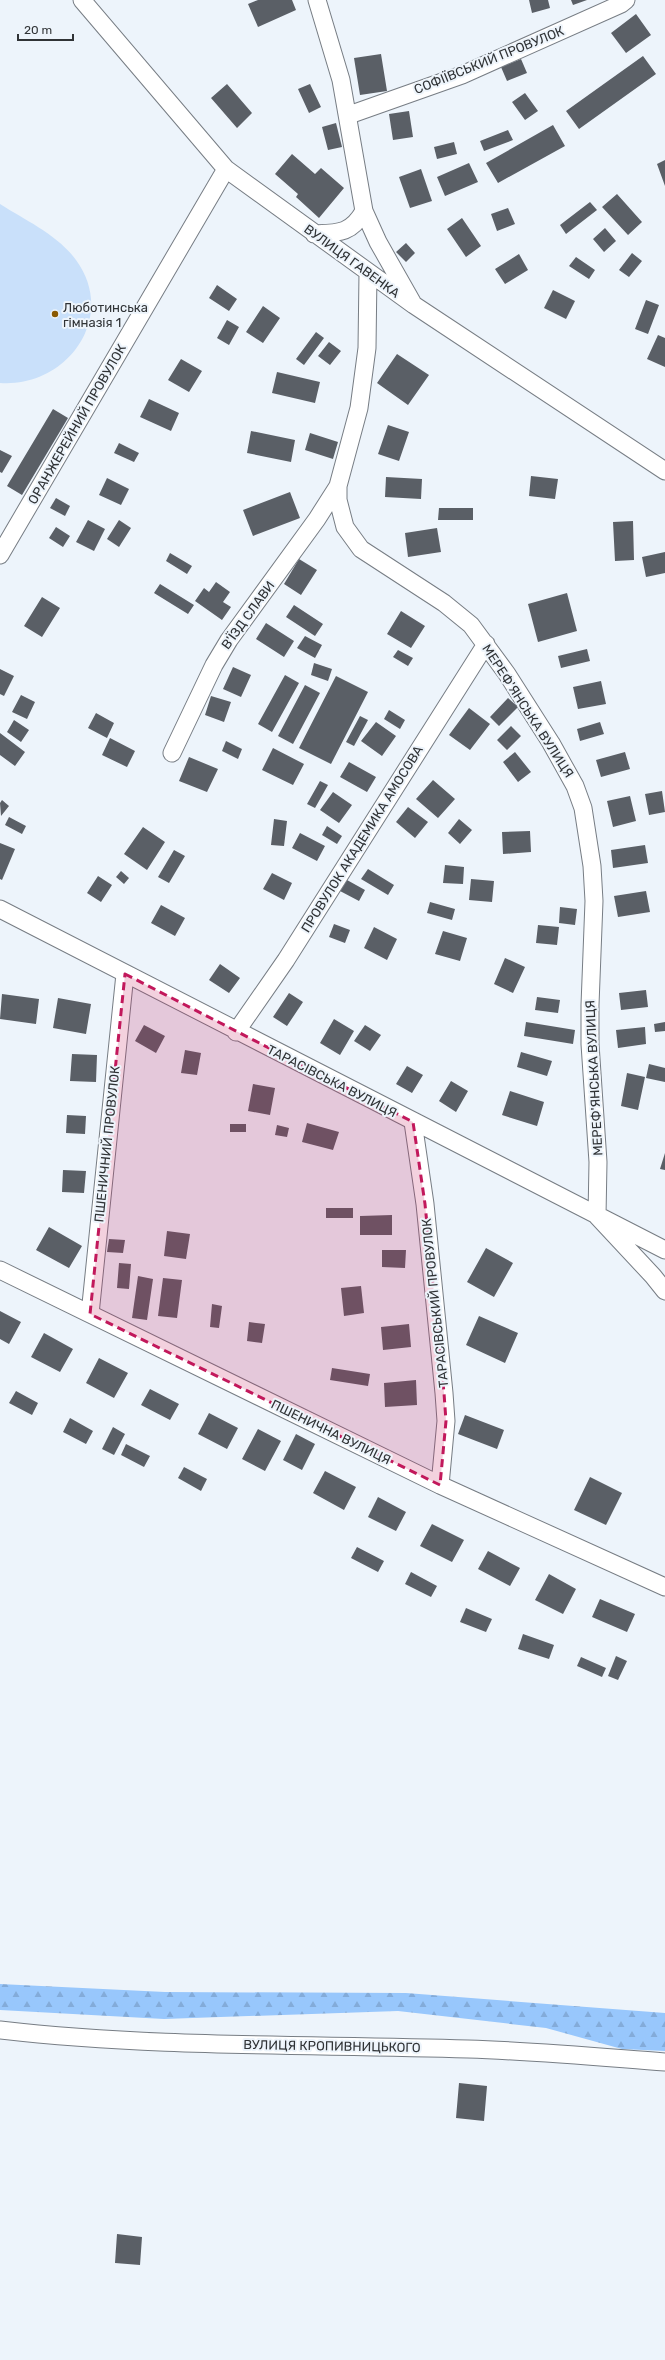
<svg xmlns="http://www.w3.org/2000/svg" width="665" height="2360" viewBox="0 0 665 2360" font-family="Rubik,sans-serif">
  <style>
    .green { fill: #c9e0fa }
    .forest { fill: url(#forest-firs) }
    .building { fill: #5a5f66 }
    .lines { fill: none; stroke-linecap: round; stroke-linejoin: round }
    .street-casing { stroke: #777d84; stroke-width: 19 }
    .street { stroke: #fff; stroke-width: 17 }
    .marked { fill: #c2185b; fill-opacity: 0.2; stroke: #c2185b; stroke-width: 3; stroke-dasharray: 8 5; stroke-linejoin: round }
    .poi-dot { fill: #8a5900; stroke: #edf4fb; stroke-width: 1.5 }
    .labels { text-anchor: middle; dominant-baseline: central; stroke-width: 4; stroke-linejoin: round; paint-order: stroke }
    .street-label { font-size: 13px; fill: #303336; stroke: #edf4fb }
    .poi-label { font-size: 13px; fill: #303336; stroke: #edf4fb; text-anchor: start }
  </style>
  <defs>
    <pattern id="forest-firs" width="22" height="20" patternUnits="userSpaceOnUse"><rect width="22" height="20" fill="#98c7fc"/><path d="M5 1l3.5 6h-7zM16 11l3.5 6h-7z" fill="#83abd9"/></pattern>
  </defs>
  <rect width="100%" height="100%" fill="#edf4fb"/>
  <path class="green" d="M 0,204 C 25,220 58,235 76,260 C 118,317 67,388 0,383 Z"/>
  <path class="forest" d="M 0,1984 L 165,1992 L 406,1993 L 665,2013 L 665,2051 L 622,2049 L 546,2028 L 398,2011 L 164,2019 L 0,2010 Z"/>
  <path class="building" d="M 258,0 L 292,0 L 296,10 L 258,27 L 248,4 Z
    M 529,0 L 548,0 L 550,8 L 532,13 Z
    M 571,0 L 587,0 L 573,5 Z
    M 636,14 L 651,35 L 626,53 L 611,33 Z
    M 381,54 L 387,91 L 360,95 L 354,58 Z
    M 643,56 L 656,74 L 579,129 L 566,111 Z
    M 521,59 L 527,73 L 507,81 L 501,67 Z
    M 227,84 L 252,113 L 237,128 L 211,98 Z
    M 310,84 L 321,107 L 309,113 L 298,89 Z
    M 525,93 L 538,111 L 525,120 L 512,102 Z
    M 409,111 L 413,137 L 393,140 L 389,114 Z
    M 336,123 L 342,147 L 328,150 L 322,127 Z
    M 553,125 L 565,146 L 498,183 L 486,163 Z
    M 508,130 L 513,140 L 484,151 L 480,141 Z
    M 454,142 L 457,154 L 437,159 L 434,147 Z
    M 292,154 L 315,174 L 321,168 L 344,188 L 319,218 L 296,197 L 298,194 L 275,174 Z
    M 665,160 L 665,186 L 657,164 Z
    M 469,163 L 478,182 L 445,196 L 437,177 Z
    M 421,169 L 432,201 L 410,208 L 399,177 Z
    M 617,194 L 642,222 L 628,235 L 602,207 Z
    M 590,202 L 597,210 L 566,234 L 560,225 Z
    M 508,208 L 515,224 L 497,231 L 491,214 Z
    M 462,218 L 481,246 L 466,257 L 447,229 Z
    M 605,228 L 616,241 L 604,252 L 593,239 Z
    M 406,243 L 415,253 L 406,262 L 396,252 Z
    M 632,253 L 642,261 L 629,277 L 619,270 Z
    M 519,254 L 528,270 L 505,284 L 495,269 Z
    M 576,257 L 595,270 L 589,279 L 569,266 Z
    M 217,285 L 237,299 L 229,311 L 209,298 Z
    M 553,290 L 575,301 L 566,319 L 544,308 Z
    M 646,300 L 659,305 L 648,334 L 635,329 Z
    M 263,306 L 280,318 L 263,343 L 246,332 Z
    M 227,320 L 239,327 L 229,345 L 217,338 Z
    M 316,332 L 324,338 L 304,365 L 296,359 Z
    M 658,335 L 665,338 L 665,367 L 647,359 Z
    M 329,342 L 341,351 L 330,365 L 318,356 Z
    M 397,354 L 429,375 L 408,405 L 377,383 Z
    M 181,359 L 202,371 L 189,392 L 168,380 Z
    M 277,372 L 320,382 L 315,403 L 272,393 Z
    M 149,399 L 179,413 L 171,431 L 140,417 Z
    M 53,409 L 68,418 L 22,495 L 7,486 Z
    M 388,425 L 409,432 L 399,461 L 378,454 Z
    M 251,431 L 295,440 L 291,462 L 247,453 Z
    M 310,433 L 338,442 L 333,459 L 305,450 Z
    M 119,443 L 139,453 L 134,462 L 114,453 Z
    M 0,450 L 12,456 L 2,473 L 0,472 Z
    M 531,476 L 558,479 L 555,499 L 529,496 Z
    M 386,477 L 422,479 L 421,499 L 385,497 Z
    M 107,478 L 129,489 L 121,505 L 99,495 Z
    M 290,492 L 300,518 L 253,536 L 243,510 Z
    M 56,498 L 70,506 L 65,516 L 50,508 Z
    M 439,508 L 473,508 L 473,520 L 438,520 Z
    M 88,520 L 105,529 L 94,551 L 76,542 Z
    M 119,520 L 131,528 L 119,547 L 107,539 Z
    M 633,521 L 634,560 L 615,561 L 613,522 Z
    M 56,527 L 70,536 L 63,547 L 49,538 Z
    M 437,528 L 441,552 L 408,557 L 405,533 Z
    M 665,552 L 665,573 L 646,577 L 642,557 Z
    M 170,553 L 192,566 L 187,574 L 166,561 Z
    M 299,559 L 317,570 L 301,595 L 284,584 Z
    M 216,582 L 230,592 L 223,602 L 231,607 L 222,620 L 195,601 L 204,588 L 209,592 Z
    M 160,584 L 194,605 L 188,614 L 154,593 Z
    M 567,593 L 577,631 L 538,642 L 528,604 Z
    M 42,597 L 60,608 L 42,637 L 24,626 Z
    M 294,605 L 323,624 L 315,636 L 286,617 Z
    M 401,611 L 425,626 L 411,648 L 387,634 Z
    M 266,623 L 294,641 L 284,657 L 256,639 Z
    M 305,636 L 322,645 L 315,658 L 297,648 Z
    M 587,649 L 590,661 L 561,668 L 558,656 Z
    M 398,650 L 413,658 L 408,666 L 393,657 Z
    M 314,663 L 332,669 L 328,681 L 311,675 Z
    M 233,667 L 251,675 L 241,697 L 223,689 Z
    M 0,669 L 14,676 L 4,696 L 0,694 Z
    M 285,675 L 299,683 L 272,732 L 258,724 Z
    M 336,676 L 368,692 L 331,764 L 299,748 Z
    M 601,681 L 606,704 L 578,709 L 573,687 Z
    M 305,685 L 320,693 L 293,744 L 278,736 Z
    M 21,695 L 35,702 L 27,719 L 12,712 Z
    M 211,696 L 231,702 L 224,722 L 205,715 Z
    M 508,698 L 518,707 L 499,726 L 490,717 Z
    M 469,708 L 490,724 L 470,750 L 449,735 Z
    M 389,710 L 405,720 L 400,729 L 384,719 Z
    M 96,713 L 114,723 L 107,738 L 88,728 Z
    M 360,716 L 368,720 L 354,746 L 346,742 Z
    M 14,720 L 29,730 L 21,742 L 7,732 Z
    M 376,722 L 396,736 L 382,756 L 361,741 Z
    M 600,722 L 604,734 L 580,741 L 577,729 Z
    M 511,726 L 521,736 L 507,750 L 497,740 Z
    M 0,733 L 25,752 L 15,766 L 0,755 Z
    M 110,738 L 135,751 L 127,767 L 102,755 Z
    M 226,741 L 242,749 L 238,759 L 222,751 Z
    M 273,748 L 304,764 L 293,785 L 262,770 Z
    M 515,752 L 531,772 L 518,782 L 503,762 Z
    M 625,752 L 630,769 L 601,777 L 596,760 Z
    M 189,757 L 218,769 L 207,792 L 179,781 Z
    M 349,762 L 376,777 L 367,792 L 340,777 Z
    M 433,780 L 455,799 L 438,818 L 416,799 Z
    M 320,781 L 328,785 L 315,808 L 307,804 Z
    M 662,791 L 665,812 L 649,815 L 645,794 Z
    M 333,792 L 352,805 L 339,823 L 320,810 Z
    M 630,796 L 636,821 L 613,827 L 607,801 Z
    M 2,800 L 9,806 L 1,816 L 0,803 Z
    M 408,807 L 428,822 L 415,838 L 396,822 Z
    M 9,817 L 26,826 L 22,834 L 5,825 Z
    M 274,819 L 287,821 L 284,846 L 271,845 Z
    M 459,819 L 472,830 L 460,844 L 448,833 Z
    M 327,826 L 342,836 L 337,844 L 322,835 Z
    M 143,827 L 165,842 L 147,870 L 124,854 Z
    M 530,831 L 531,852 L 503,854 L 502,832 Z
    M 300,833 L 325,846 L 317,861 L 292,848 Z
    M 0,843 L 15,849 L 2,880 L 0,879 Z
    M 645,845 L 648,863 L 613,868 L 611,850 Z
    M 174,850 L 185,856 L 169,883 L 158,877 Z
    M 445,865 L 464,867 L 463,884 L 443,883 Z
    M 368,869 L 394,885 L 388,895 L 361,879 Z
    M 121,871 L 129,878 L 124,884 L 116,877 Z
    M 272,873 L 292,883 L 284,900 L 263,889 Z
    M 98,876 L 112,885 L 101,902 L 87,893 Z
    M 471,879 L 494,881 L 492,902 L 469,900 Z
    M 347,880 L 365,890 L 359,901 L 340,891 Z
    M 646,891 L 650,912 L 618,917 L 614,896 Z
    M 430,902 L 455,909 L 452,920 L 427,913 Z
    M 161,905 L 185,918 L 175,936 L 151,923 Z
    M 560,907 L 577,909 L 575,925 L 559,923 Z
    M 334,924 L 350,930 L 345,943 L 329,937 Z
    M 538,925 L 559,927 L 557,945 L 536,943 Z
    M 374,927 L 397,939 L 387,960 L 364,948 Z
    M 443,931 L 467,938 L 460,961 L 435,954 Z
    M 505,958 L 525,967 L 513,993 L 494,984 Z
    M 220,964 L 240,978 L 229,993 L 209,980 Z
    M 646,990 L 648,1007 L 621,1010 L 619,993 Z
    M 289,993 L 303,1002 L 287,1026 L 273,1017 Z
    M 2,994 L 39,999 L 36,1024 L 0,1019 Z
    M 537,997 L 560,1000 L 558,1013 L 535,1010 Z
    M 58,998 L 91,1004 L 86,1034 L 53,1028 Z
    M 334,1019 L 354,1031 L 340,1055 L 320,1043 Z
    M 526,1022 L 575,1030 L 573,1044 L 524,1036 Z
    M 665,1022 L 665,1031 L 655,1032 L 654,1024 Z
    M 144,1025 L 165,1036 L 156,1053 L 135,1041 Z
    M 365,1025 L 381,1035 L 370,1051 L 354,1041 Z
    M 645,1027 L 646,1044 L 618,1048 L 616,1030 Z
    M 185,1050 L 201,1053 L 197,1075 L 181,1073 Z
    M 521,1052 L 552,1061 L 547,1076 L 517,1067 Z
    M 72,1054 L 97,1055 L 96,1082 L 70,1081 Z
    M 649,1064 L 665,1068 L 665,1082 L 646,1078 Z
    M 407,1066 L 423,1075 L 412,1093 L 396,1084 Z
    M 627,1073 L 645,1077 L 638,1110 L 621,1106 Z
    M 451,1081 L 468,1091 L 456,1112 L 439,1101 Z
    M 253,1084 L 275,1088 L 270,1115 L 248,1111 Z
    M 510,1091 L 544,1102 L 537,1126 L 502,1115 Z
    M 67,1115 L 86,1116 L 85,1134 L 66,1133 Z
    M 307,1123 L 339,1132 L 333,1150 L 302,1142 Z
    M 230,1124 L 246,1124 L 246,1132 L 230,1132 Z
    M 277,1125 L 289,1128 L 287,1137 L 275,1135 Z
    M 665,1153 L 665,1170 L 660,1169 Z
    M 63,1170 L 86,1171 L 84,1193 L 62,1192 Z
    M 326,1208 L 353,1208 L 353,1218 L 326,1218 Z
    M 392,1215 L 392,1235 L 360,1235 L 360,1216 Z
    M 49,1227 L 82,1246 L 69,1268 L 36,1250 Z
    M 167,1231 L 190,1234 L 186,1259 L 164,1256 Z
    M 109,1239 L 125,1240 L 123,1253 L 107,1252 Z
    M 486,1248 L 513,1263 L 494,1297 L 467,1282 Z
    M 382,1250 L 406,1250 L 405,1268 L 382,1267 Z
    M 119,1263 L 131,1264 L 129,1289 L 117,1288 Z
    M 138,1276 L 153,1279 L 147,1320 L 132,1318 Z
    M 163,1278 L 182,1280 L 177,1318 L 158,1316 Z
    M 361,1286 L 364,1313 L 344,1316 L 341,1288 Z
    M 212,1304 L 222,1306 L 219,1328 L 210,1327 Z
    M 0,1311 L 21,1322 L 9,1344 L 0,1339 Z
    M 479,1316 L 518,1333 L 505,1363 L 466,1345 Z
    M 249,1322 L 265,1324 L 262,1343 L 247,1341 Z
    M 409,1324 L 411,1347 L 383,1350 L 381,1327 Z
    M 44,1333 L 73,1349 L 60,1372 L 31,1357 Z
    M 99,1358 L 128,1373 L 114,1398 L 86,1383 Z
    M 332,1368 L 370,1374 L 368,1386 L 330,1380 Z
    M 416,1380 L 417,1405 L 385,1407 L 384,1383 Z
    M 150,1389 L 179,1404 L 170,1420 L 141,1405 Z
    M 16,1391 L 38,1403 L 32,1415 L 9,1403 Z
    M 209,1413 L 238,1428 L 227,1449 L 198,1434 Z
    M 465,1415 L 504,1430 L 497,1449 L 458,1434 Z
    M 70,1418 L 93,1431 L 86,1444 L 63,1432 Z
    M 113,1427 L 125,1434 L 114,1455 L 102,1449 Z
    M 258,1429 L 281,1441 L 265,1471 L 242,1459 Z
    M 296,1434 L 315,1444 L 302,1470 L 283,1460 Z
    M 126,1444 L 150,1456 L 144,1467 L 121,1455 Z
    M 184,1467 L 207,1479 L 201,1491 L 178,1478 Z
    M 325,1471 L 356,1487 L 344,1510 L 313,1493 Z
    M 590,1477 L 622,1493 L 606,1525 L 574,1510 Z
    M 378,1497 L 406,1512 L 396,1531 L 368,1517 Z
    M 432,1524 L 464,1540 L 452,1562 L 420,1546 Z
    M 357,1547 L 384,1561 L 378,1572 L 351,1558 Z
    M 488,1551 L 520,1568 L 510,1586 L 478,1569 Z
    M 411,1572 L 437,1586 L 431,1597 L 405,1584 Z
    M 549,1574 L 576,1589 L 563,1614 L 535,1600 Z
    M 600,1599 L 635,1614 L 627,1632 L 592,1617 Z
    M 466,1608 L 492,1619 L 486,1632 L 460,1622 Z
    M 523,1634 L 554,1645 L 549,1659 L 518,1649 Z
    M 616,1656 L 627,1661 L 618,1680 L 608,1676 Z
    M 581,1657 L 606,1668 L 602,1677 L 577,1666 Z
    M 459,2083 L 487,2086 L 484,2121 L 456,2118 Z
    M 117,2234 L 142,2237 L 140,2265 L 115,2263 Z"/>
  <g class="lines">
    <g class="street-casing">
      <path id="street" d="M 82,0 L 226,169 L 414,305 L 665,471
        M 317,0 L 341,80 L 364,211 L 378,242 L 412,302
        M 349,115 L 462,75 L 621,4 L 626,0
        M 314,234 C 338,233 351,234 364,211
        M 368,273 L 367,348 L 359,408 L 338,486 L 338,500 L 345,527 L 361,549 L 444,603 L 471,625 L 507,674 L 551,743 L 575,786 L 583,808 L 592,866 L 594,901 L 590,1005 L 590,1044 L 598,1162 L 597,1216 L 653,1276 L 665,1291
        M 0,555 L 226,169
        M 172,753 L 214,665 L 229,640 L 317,519 L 338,486
        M 0,909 L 665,1250
        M 236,1032 L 286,960 L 486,644
        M 413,1122 L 425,1204 L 444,1393 L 446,1421 L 440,1485
        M 0,1270 L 440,1485 L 665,1587
        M 90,1314 L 125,974
        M 0,2030 C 155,2048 312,2044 468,2049 C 534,2051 599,2057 665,2062"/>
    </g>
    <use href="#street" class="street"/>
  </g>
  <path class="marked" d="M 125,974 L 413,1122 L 425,1204 L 444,1393 L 446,1421 L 440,1485 L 90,1314 Z"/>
  <circle class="poi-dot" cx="55" cy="314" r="4"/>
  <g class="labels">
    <g class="street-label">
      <text transform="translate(489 60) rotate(-22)">СОФІЇВСЬКИЙ ПРОВУЛОК</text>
      <text transform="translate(352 261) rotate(36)">ВУЛИЦЯ ГАВЕНКА</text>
      <text transform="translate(77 424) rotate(-60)">ОРАНЖЕРЕЙНИЙ ПРОВУЛОК</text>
      <text transform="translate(248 615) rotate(-54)">В'ЇЗД СЛАВИ</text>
      <text transform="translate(528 711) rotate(57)">МЕРЕФ'ЯНСЬКА ВУЛИЦЯ</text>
      <text transform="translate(362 839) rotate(-58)">ПРОВУЛОК АКАДЕМИКА АМОСОВА</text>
      <text transform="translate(594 1078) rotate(-93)">МЕРЕФ'ЯНСЬКА ВУЛИЦЯ</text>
      <text transform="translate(332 1081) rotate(27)">ТАРАСІВСЬКА ВУЛИЦЯ</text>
      <text transform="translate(107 1144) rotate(-84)">ПШЕНИЧНИЙ ПРОВУЛОК</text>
      <text transform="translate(435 1303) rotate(-96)">ТАРАСІВСЬКИЙ ПРОВУЛОК</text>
      <text transform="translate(331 1432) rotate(26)">ПШЕНИЧНА ВУЛИЦЯ</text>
      <text transform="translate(332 2046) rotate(1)">ВУЛИЦЯ КРОПИВНИЦЬКОГО</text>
    </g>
    <g class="poi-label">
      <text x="63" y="307">Люботинська<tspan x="63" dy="15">гiмназiя 1</tspan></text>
    </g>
  </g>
  <path d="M18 34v6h55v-6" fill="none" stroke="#303336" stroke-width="2"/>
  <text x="24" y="34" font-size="12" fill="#303336" stroke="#edf4fb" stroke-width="3" paint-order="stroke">20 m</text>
</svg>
